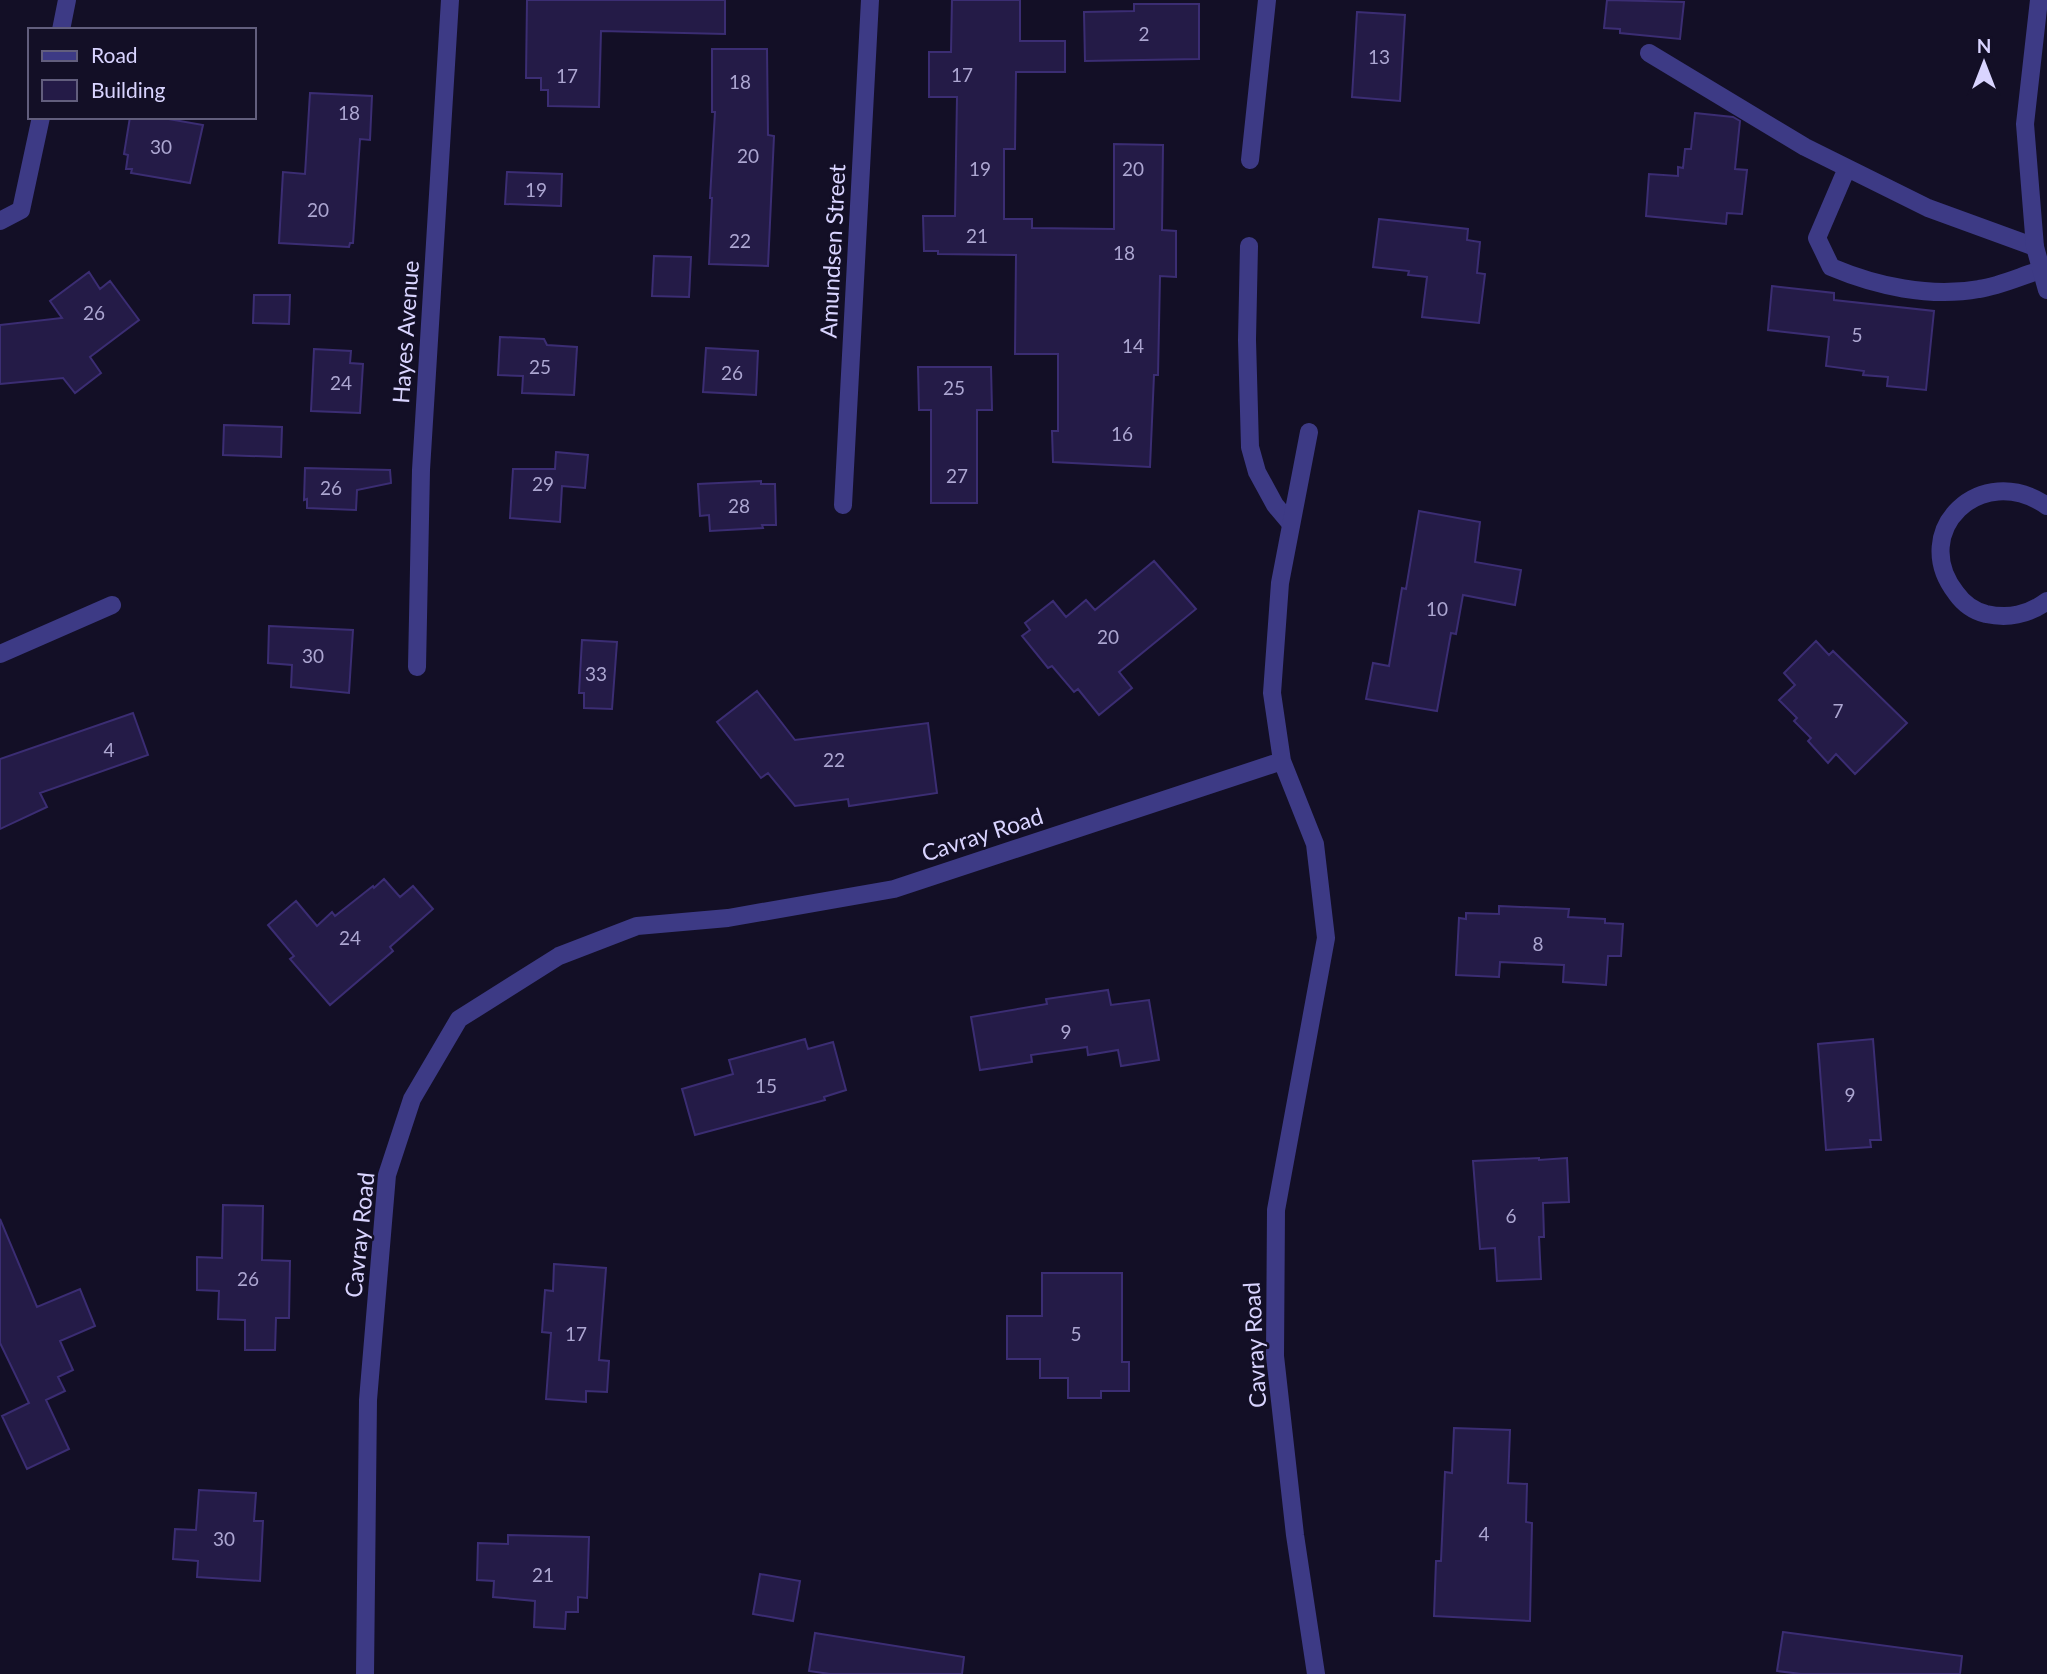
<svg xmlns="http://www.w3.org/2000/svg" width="2047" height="1674" viewBox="0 0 2047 1674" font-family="Lato,sans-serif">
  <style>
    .building { fill: #241b47; stroke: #3b2d73; stroke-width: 2 }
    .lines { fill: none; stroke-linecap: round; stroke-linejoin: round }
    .service { stroke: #3d3a85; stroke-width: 18 }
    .minor { stroke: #3d3a85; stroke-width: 18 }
    .labels { text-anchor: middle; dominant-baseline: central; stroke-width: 5; stroke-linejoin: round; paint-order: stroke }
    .number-label { font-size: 19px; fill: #aca6d1 }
    .street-label { font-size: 23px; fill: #d9d4ff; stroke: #130f26 }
  </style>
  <rect width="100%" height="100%" fill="#130f26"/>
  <path class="building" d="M 527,0 L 725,0 L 725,34 L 601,31 L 599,107 L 548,106 L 548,90 L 541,90 L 541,78 L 526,78 Z
    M 952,0 L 1020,0 L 1020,41 L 1065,41 L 1065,72 L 1016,72 L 1015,149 L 1004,149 L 1004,219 L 1032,219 L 1032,228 L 1114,229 L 1114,144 L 1163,145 L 1162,230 L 1176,231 L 1176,277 L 1160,276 L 1158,375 L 1154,375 L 1150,467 L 1053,462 L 1052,431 L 1058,431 L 1058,354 L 1015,354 L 1016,255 L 938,254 L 938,251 L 924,251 L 923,216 L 955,216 L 957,97 L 929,97 L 929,52 L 951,52 Z
    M 1607,0 L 1684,2 L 1680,39 L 1620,33 L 1620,29 L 1604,28 Z
    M 1134,4 L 1199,4 L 1199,59 L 1085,61 L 1084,12 L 1134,11 Z
    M 1357,12 L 1405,15 L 1400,101 L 1352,97 Z
    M 712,49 L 767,49 L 768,135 L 774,136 L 768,266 L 709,264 L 712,198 L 710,198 L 715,112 L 712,112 Z
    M 310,93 L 372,96 L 370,140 L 360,139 L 353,243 L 350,243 L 349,247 L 279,243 L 283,172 L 305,174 Z
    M 1695,113 L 1733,117 L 1740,121 L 1735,169 L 1747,170 L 1742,214 L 1727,213 L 1726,224 L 1646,216 L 1649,174 L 1678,176 L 1678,167 L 1683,168 L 1685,149 L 1691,149 Z
    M 130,117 L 157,117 L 203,125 L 190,183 L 131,173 L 132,169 L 126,169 L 128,155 L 124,154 Z
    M 507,172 L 562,174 L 561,206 L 505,204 Z
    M 1379,219 L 1468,229 L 1467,240 L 1480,242 L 1477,273 L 1485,274 L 1479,323 L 1422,317 L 1427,277 L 1408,275 L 1409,271 L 1373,267 Z
    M 654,256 L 691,257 L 689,297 L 652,296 Z
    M 89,272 L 100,289 L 110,281 L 139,320 L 90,357 L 101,373 L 75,393 L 63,378 L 0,384 L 0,325 L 62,318 L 50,301 Z
    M 1772,286 L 1834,293 L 1834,300 L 1934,311 L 1926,390 L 1887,386 L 1888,377 L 1863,375 L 1864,371 L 1826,366 L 1829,337 L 1768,330 Z
    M 254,295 L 290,295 L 289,324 L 253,323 Z
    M 500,337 L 544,339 L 547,345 L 577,347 L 574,395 L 522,393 L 523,376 L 498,375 Z
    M 706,348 L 758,351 L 756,395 L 703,392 Z
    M 314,349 L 351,351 L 350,363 L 363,364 L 360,413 L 311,411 Z
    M 918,367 L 991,367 L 992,410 L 977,410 L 977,503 L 931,503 L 931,410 L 919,410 Z
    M 224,425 L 282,427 L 281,457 L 223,455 Z
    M 556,452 L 588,455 L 585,488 L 562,486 L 560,522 L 510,518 L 513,469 L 555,469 Z
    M 305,468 L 390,470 L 391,483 L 357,490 L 356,510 L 307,508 L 307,499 L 304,500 Z
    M 761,481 L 761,484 L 775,484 L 776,525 L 762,525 L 763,528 L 710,531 L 709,515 L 700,516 L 698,484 Z
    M 1419,511 L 1480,522 L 1475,562 L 1521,570 L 1515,605 L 1463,595 L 1456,634 L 1451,633 L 1437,711 L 1366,699 L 1373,663 L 1389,666 L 1402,588 L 1406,589 Z
    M 1154,561 L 1196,609 L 1119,672 L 1132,688 L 1099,715 L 1078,689 L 1074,692 L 1052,666 L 1048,668 L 1022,636 L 1030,630 L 1025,623 L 1053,601 L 1066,617 L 1086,600 L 1095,610 Z
    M 269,626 L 353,630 L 349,693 L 291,687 L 292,665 L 268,663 Z
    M 582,640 L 617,642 L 612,709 L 584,708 L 584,693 L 579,693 Z
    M 1816,641 L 1829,655 L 1833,651 L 1907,723 L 1855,774 L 1836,754 L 1828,763 L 1808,741 L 1811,738 L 1794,721 L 1797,718 L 1779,700 L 1795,685 L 1784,673 Z
    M 757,691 L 795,740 L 928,723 L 937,793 L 849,806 L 848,799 L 795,806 L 768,773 L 761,778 L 717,722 Z
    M 133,713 L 148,755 L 40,793 L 47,807 L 0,829 L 0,759 Z
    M 384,879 L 400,897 L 413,886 L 433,909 L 390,947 L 393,951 L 330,1005 L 290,959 L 294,956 L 268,925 L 296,901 L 317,926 L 332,912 L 335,916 L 373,886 L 374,888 Z
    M 1499,906 L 1569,909 L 1568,917 L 1605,919 L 1605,923 L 1623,924 L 1621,956 L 1608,956 L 1606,985 L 1563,982 L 1564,965 L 1500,962 L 1499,977 L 1456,975 L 1459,918 L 1466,919 L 1466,913 L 1499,914 Z
    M 1108,990 L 1111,1005 L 1149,1000 L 1159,1060 L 1121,1066 L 1118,1050 L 1088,1055 L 1087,1047 L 1031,1055 L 1032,1062 L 980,1070 L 971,1017 L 1047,1004 L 1046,999 Z
    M 805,1039 L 808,1049 L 833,1042 L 846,1090 L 824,1097 L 825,1100 L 695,1135 L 682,1089 L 733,1074 L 729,1060 Z
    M 1873,1039 L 1881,1140 L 1870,1140 L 1871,1147 L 1826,1150 L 1818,1044 Z
    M 1539,1158 L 1539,1160 L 1567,1158 L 1569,1202 L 1543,1203 L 1544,1237 L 1539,1237 L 1541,1279 L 1497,1281 L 1495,1248 L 1480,1249 L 1473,1161 Z
    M 223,1205 L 263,1206 L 262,1260 L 290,1261 L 289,1318 L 276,1318 L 275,1350 L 245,1350 L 245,1320 L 218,1319 L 219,1291 L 197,1290 L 197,1257 L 222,1258 Z
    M 0,1219 L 37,1307 L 80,1289 L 95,1326 L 60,1341 L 73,1370 L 58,1377 L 65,1391 L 46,1400 L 69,1449 L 27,1469 L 2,1416 L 29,1403 L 0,1343 Z
    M 554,1264 L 606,1268 L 599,1360 L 609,1361 L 607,1392 L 586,1391 L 586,1402 L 546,1399 L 551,1333 L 542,1332 L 545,1290 L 553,1291 Z
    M 1042,1273 L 1122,1273 L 1122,1362 L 1129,1362 L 1129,1391 L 1101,1391 L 1101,1398 L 1068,1398 L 1068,1378 L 1040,1378 L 1040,1359 L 1007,1359 L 1007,1316 L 1042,1316 Z
    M 1454,1428 L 1510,1430 L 1508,1483 L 1527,1484 L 1526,1522 L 1532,1523 L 1530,1621 L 1434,1616 L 1436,1561 L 1441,1561 L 1445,1472 L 1452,1473 Z
    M 199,1490 L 256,1493 L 254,1521 L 263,1521 L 260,1581 L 197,1577 L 198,1561 L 173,1559 L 175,1529 L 196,1530 Z
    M 508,1535 L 589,1537 L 587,1598 L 578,1597 L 578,1612 L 566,1612 L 565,1629 L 534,1627 L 535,1601 L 493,1597 L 494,1581 L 477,1580 L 478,1543 L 508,1544 Z
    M 760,1574 L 800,1581 L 793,1621 L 753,1614 Z
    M 1783,1632 L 1962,1656 L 1960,1674 L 1801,1674 L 1777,1671 Z
    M 815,1633 L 964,1657 L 962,1674 L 830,1674 L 809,1671 Z"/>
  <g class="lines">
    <path class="service" d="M 1649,53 L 1805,147 L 1928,208 L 2035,247
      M 1847,168 L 1817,238 L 1831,267 C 1876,286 1930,298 1979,289 C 2000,286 2021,276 2041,270
      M 1249,246 L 1247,340 L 1250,447 L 1257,472 L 1275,505 L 1291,524"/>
    <path class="minor" d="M 2039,0 L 2025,124 L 2035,247 L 2047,290
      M 61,30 L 67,0
      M 1250,160 L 1267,0
      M 0,221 L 21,210 L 41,117
      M 1309,432 L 1280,583 L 1272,693 L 1282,761 L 1315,844 L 1326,938 L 1276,1210 L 1275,1356 L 1295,1535 L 1316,1674
      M 843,505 L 870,0
      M 2047,506 C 1981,460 1908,531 1956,593 C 1963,603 1974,611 1986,614 C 2009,619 2028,615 2047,601
      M 0,654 L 112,605
      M 417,667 L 421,470 L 450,0
      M 365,1674 L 368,1400 L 387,1175 L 412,1099 L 459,1019 L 559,956 L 637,926 L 728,918 L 894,889 L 1282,761"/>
  </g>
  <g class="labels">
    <g class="number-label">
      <text x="1144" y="33">2</text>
      <text x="1379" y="56">13</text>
      <text x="962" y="74">17</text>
      <text x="567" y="75">17</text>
      <text x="740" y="81">18</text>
      <text x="349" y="112">18</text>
      <text x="161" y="146">30</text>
      <text x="748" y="155">20</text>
      <text x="980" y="168">19</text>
      <text x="1133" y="168">20</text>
      <text x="536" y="189">19</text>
      <text x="318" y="209">20</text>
      <text x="977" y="235">21</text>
      <text x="740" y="240">22</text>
      <text x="1124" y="252">18</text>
      <text x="94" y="312">26</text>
      <text x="1857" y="334">5</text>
      <text x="1133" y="345">14</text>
      <text x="540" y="366">25</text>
      <text x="732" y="372">26</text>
      <text x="341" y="382">24</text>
      <text x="954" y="387">25</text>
      <text x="1122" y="433">16</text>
      <text x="957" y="475">27</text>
      <text x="543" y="483">29</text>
      <text x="331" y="487">26</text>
      <text x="739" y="505">28</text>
      <text x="1437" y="608">10</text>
      <text x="1108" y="636">20</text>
      <text x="313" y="655">30</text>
      <text x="596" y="673">33</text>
      <text x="1838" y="710">7</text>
      <text x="109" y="749">4</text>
      <text x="834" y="759">22</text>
      <text x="350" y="937">24</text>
      <text x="1538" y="943">8</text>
      <text x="1066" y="1031">9</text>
      <text x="766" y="1085">15</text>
      <text x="1850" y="1094">9</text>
      <text x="1511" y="1215">6</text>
      <text x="248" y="1278">26</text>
      <text x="576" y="1333">17</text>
      <text x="1076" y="1333">5</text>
      <text x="1484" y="1533">4</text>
      <text x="224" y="1538">30</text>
      <text x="543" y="1574">21</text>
    </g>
    <g class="street-label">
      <text transform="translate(832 251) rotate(-87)">Amundsen Street</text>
      <text transform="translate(405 332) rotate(-86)">Hayes Avenue</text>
      <text transform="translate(982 834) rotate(-18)">Cavray Road</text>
      <text transform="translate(359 1235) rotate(-84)">Cavray Road</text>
      <text transform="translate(1254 1345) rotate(-93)">Cavray Road</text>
    </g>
  </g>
  <rect x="28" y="28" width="228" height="91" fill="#130f26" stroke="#625e7d" stroke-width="2"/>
  <rect x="42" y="51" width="35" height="10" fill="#3d3a85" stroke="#625e7d" stroke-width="2"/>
  <text x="91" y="63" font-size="21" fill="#d9d4ff">Road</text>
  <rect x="42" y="80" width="35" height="21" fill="#241b47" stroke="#625e7d" stroke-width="2"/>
  <text x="91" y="98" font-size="21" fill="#d9d4ff">Building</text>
  <g transform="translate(1984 63)" stroke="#130f26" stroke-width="5" paint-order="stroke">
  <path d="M0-5L12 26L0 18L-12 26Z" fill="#d9d4ff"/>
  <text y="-10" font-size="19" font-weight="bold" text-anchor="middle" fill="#d9d4ff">N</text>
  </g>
</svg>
